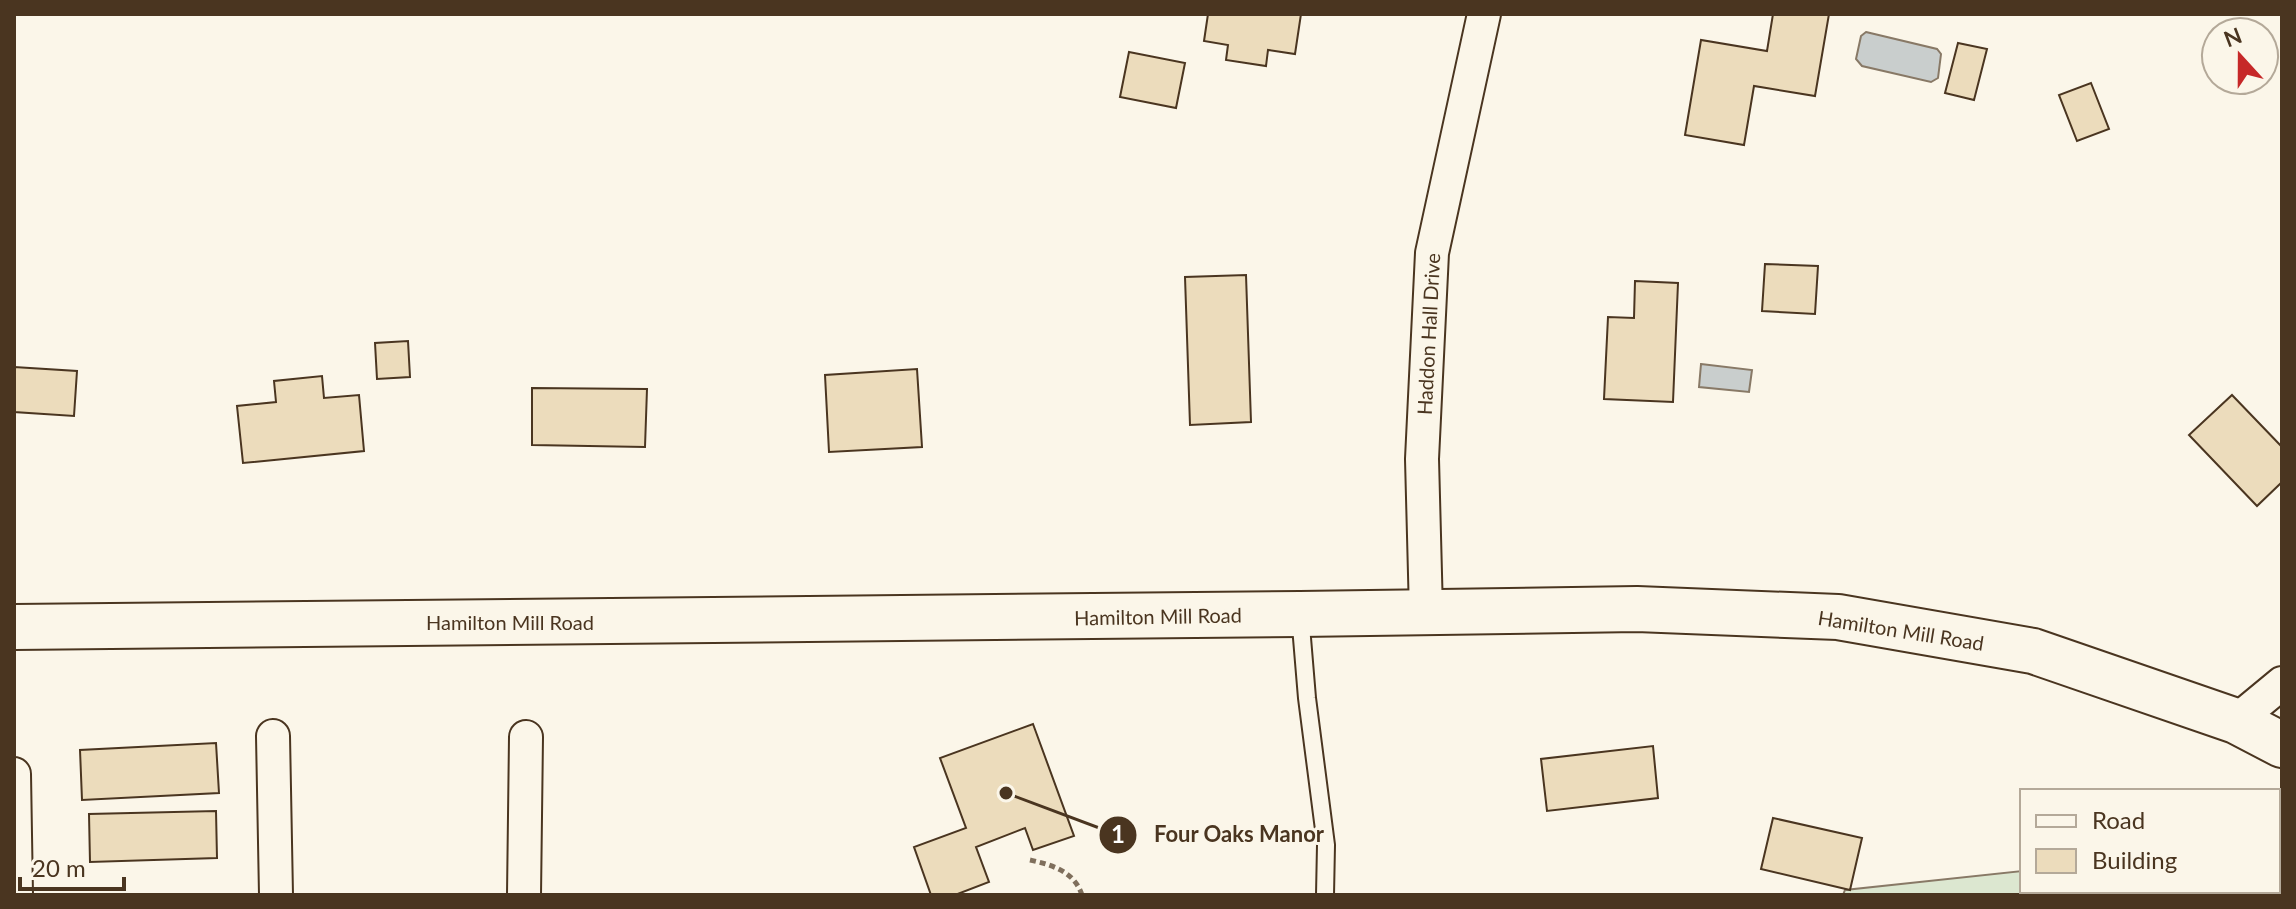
<svg xmlns="http://www.w3.org/2000/svg" width="2296" height="909" viewBox="0 0 2296 909" font-family="Lato,sans-serif">
  <style>
    .green { fill: #dce7d0; stroke: #887966; stroke-width: 2 }
    .water { fill: #c9cecd; stroke: #887966; stroke-width: 2 }
    .building { fill: #ecdcbc; stroke: #4a3520; stroke-width: 2 }
    .lines { fill: none; stroke-linecap: round; stroke-linejoin: round }
    .service-casing { stroke: #4a3520; stroke-width: 20 }
    .minor-casing { stroke: #4a3520; stroke-width: 36 }
    .secondary-casing { stroke: #4a3520; stroke-width: 48 }
    .path { stroke: #7f6f5c; stroke-width: 5; stroke-dasharray: 6 4; stroke-linecap: butt }
    .service { stroke: #fbf6e9; stroke-width: 16 }
    .minor { stroke: #fbf6e9; stroke-width: 32 }
    .secondary { stroke: #fbf6e9; stroke-width: 44 }
    .labels { text-anchor: middle; dominant-baseline: central; stroke-width: 6; stroke-linejoin: round; paint-order: stroke }
    .street-label { font-size: 20px; fill: #4a3520; stroke: #fbf6e9 }
    .leader { fill: none; stroke: #4a3520; stroke-width: 3 }
    .callout-dot { fill: #4a3520; stroke: #fbf6e9; stroke-width: 3 }
    .mark-label { font-size: 24px; text-anchor: middle; font-weight: bold; fill: #fff }
    .callout-label { font-size: 22px; text-anchor: middle; font-weight: bold; fill: #4a3520; stroke: #fbf6e9; stroke-width: 6; stroke-linejoin: round; paint-order: stroke }
  </style>
  <rect width="100%" height="100%" fill="#fbf6e9"/>
  <path class="green" d="M 2282,844 L 2282,895 L 1843,895 L 1845,890 L 2022,871 L 2022,891 L 2278,891 L 2278,845 Z"/>
  <path class="water" d="M 1866,32 L 1937,49 L 1941,54 L 1938,78 L 1931,82 L 1862,66 L 1856,59 L 1861,36 Z
    M 1701,364 L 1752,370 L 1749,392 L 1699,387 Z"/>
  <path class="building" d="M 1208,14 L 1301,14 L 1295,54 L 1268,50 L 1266,66 L 1226,60 L 1228,45 L 1204,41 Z
    M 1773,14 L 1829,14 L 1815,96 L 1754,86 L 1744,145 L 1685,135 L 1701,40 L 1767,51 Z
    M 1958,43 L 1987,49 L 1974,100 L 1945,93 Z
    M 1129,52 L 1185,63 L 1176,108 L 1120,97 Z
    M 2091,83 L 2109,129 L 2077,141 L 2059,95 Z
    M 1765,264 L 1818,266 L 1815,314 L 1762,311 Z
    M 1246,275 L 1251,422 L 1190,425 L 1185,277 Z
    M 1635,281 L 1678,283 L 1673,402 L 1604,399 L 1608,317 L 1634,318 Z
    M 408,341 L 410,377 L 377,379 L 375,343 Z
    M 14,367 L 77,371 L 74,416 L 14,412 Z
    M 917,369 L 922,447 L 829,452 L 825,375 Z
    M 322,376 L 324,398 L 359,395 L 364,451 L 243,463 L 237,406 L 276,402 L 274,381 Z
    M 532,388 L 647,389 L 645,447 L 532,445 Z
    M 2232,395 L 2282,447 L 2282,482 L 2257,506 L 2189,435 Z
    M 1033,724 L 1074,836 L 1033,850 L 1025,828 L 976,847 L 989,882 L 955,895 L 931,895 L 914,847 L 966,828 L 940,758 Z
    M 216,743 L 219,793 L 82,800 L 80,750 Z
    M 1653,746 L 1658,798 L 1547,811 L 1541,759 Z
    M 216,811 L 217,858 L 90,862 L 89,814 Z
    M 1773,818 L 1862,838 L 1850,890 L 1761,869 Z"/>
  <g class="lines">
    <g class="service-casing">
      <path id="service" d="M 1300,614 L 1307,698 L 1326,845 L 1325,895"/>
    </g>
    <g class="minor-casing">
      <path id="minor" d="M 1426,612 L 1422,459 L 1432,253 L 1484,14
        M 2236,721 L 2282,683
        M 273,736 L 276,895
        M 14,774 L 16,895
        M 524,895 L 526,737"/>
    </g>
    <g class="secondary-casing">
      <path id="secondary" d="M 14,627 L 1300,614 L 1637,609 L 1838,617 L 2033,651 L 2236,721 L 2282,745"/>
    </g>
    <path class="path" d="M 1030,860 C 1052,865 1074,871 1082,895"/>
    <use href="#service" class="service"/>
    <use href="#minor" class="minor"/>
    <use href="#secondary" class="secondary"/>
  </g>
  <g class="labels">
    <g class="street-label">
      <text transform="translate(1428 334) rotate(-87)">Haddon Hall Drive</text>
      <text transform="translate(1158 616) rotate(-1)">Hamilton Mill Road</text>
      <text x="510" y="622">Hamilton Mill Road</text>
      <text transform="translate(1901 630) rotate(9)">Hamilton Mill Road</text>
    </g>
  </g>
  <path class="leader" d="M1006 793L1118 835"/>
  <g class="callout-dot">
    <circle cx="1006" cy="793" r="8"/>
    <circle cx="1118" cy="835" r="20"/>
  </g>
  <g class="mark-label">
    <text x="1118" y="843">1</text>
  </g>
  <g class="callout-label">
    <text x="1239" y="842">Four Oaks Manor</text>
  </g>
  <rect width="2296" height="909" fill="none" stroke="#4a3520" stroke-width="32"/>
  <rect x="2020" y="789" width="260" height="104" fill="#fbf6e9" stroke="#b4a999" stroke-width="2"/>
  <rect x="2036" y="815" width="40" height="12" fill="#fbf6e9" stroke="#b4a999" stroke-width="2"/>
  <text x="2092" y="829" font-size="24" fill="#4a3520">Road</text>
  <rect x="2036" y="849" width="40" height="24" fill="#ecdcbc" stroke="#b4a999" stroke-width="2"/>
  <text x="2092" y="869" font-size="24" fill="#4a3520">Building</text>
  <g transform="translate(2240 56) rotate(339)"><circle r="38" fill="#fbf6e9" stroke="#b4a999" stroke-width="2"/>
  <path d="M0-6L14 30L0 20L-14 30Z" fill="#c62828"/>
  <text y="-12" font-size="22" font-weight="bold" text-anchor="middle" fill="#4a3520">N</text>
  </g>
  <path d="M20 877v12h104v-12" fill="none" stroke="#4a3520" stroke-width="4"/>
  <text x="32" y="877" font-size="24" fill="#4a3520" stroke="#fbf6e9" stroke-width="6" paint-order="stroke">20 m</text>
</svg>
